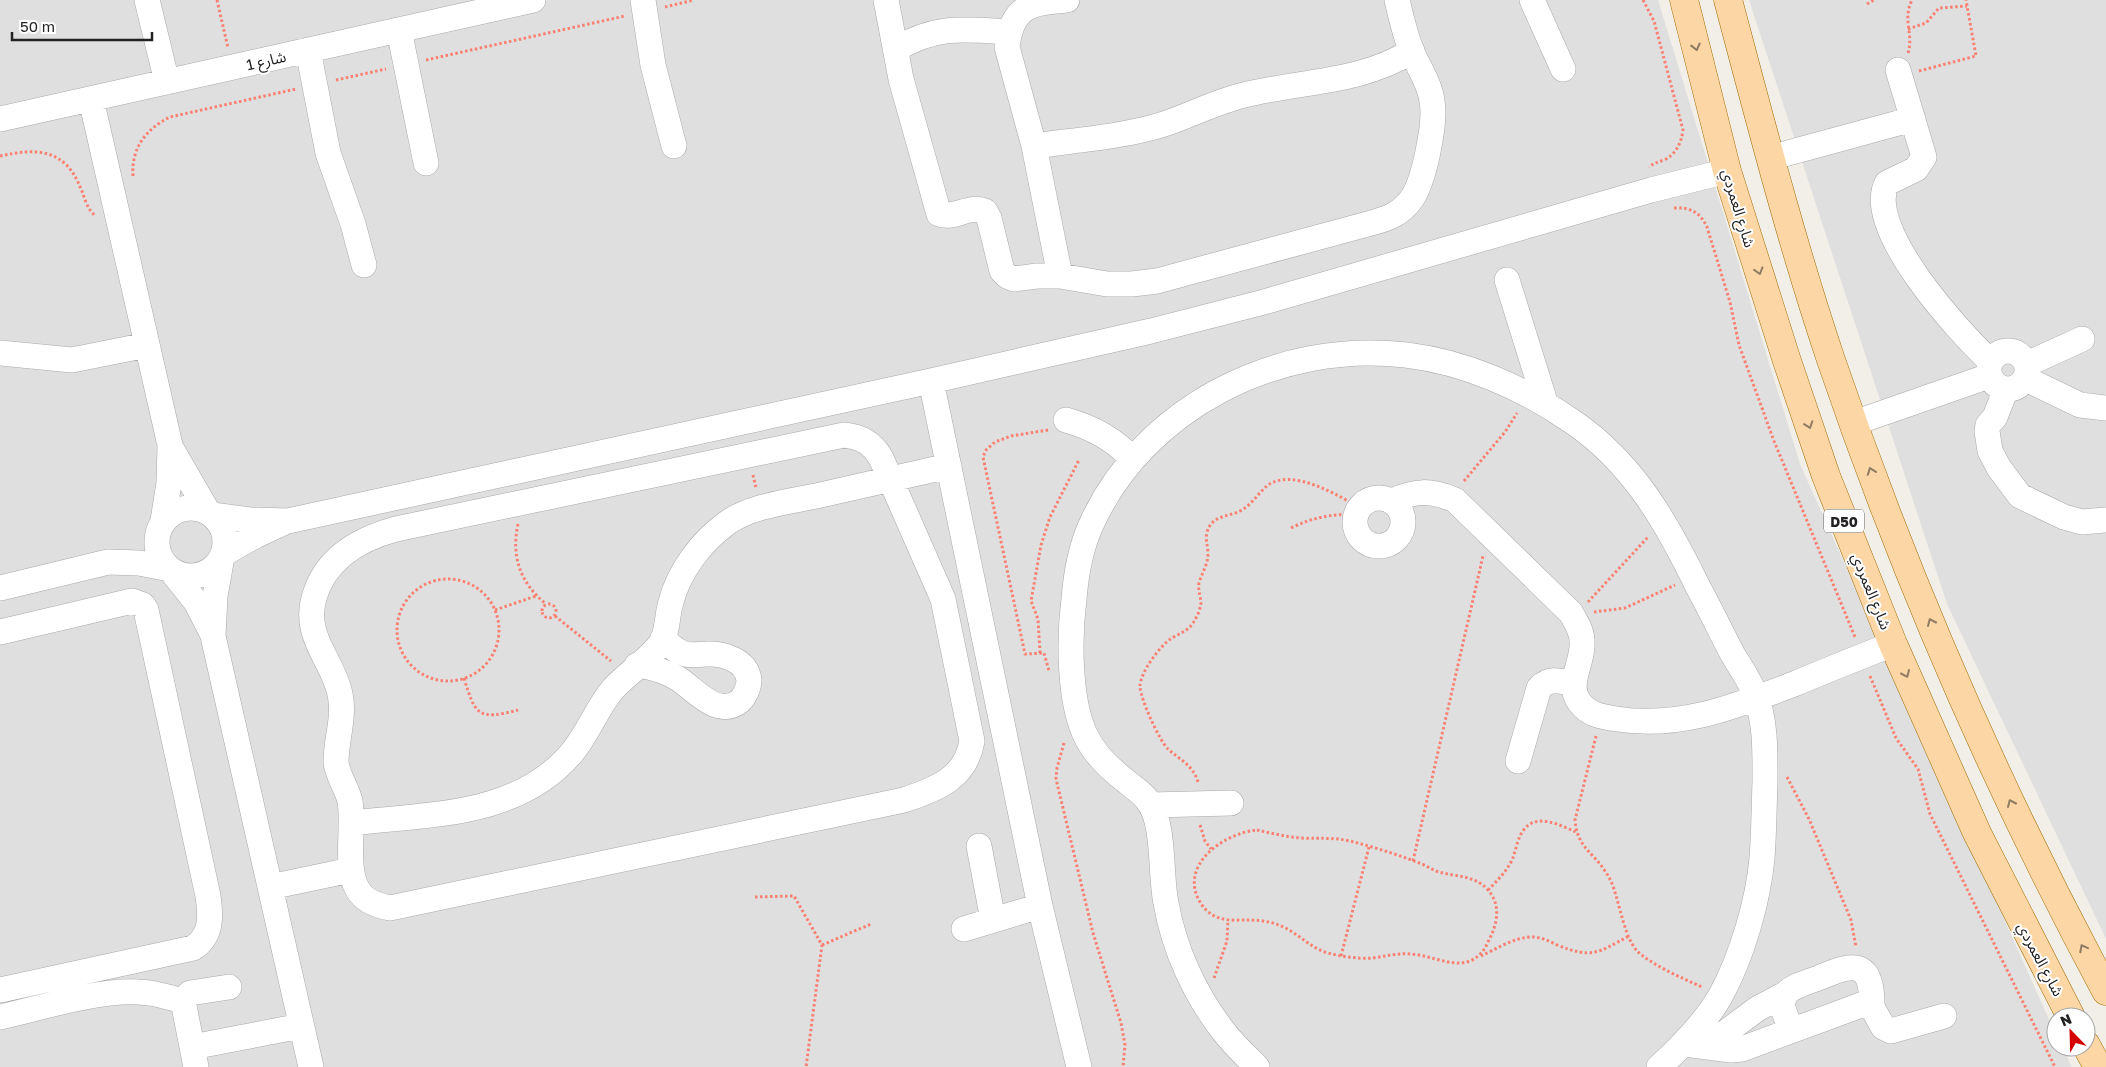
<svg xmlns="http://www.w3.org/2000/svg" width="2106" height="1067" viewBox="0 0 2106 1067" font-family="'Golos Text','Noto Sans Arabic',sans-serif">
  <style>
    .residential { fill: #e0dfdf }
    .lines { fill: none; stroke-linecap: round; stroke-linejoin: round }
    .minor-casing { stroke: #a9a9a9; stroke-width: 26 }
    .major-casing { stroke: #a06b00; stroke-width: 29 }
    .path { stroke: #fa8072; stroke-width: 3; stroke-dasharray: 2.5 2.5; stroke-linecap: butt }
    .minor { stroke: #fff; stroke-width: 25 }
    .major { stroke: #fcd6a4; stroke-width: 28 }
    .oneway { stroke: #8f7c63 }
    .labels { text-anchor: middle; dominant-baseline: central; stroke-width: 4; stroke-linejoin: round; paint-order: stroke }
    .shield { fill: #fff; stroke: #646464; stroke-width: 1 }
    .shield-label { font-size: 14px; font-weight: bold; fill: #222 }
    .street-label { font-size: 15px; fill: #222; stroke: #fff }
  </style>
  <rect width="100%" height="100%" fill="#f2efe9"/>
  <path class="residential" d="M 0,0 L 1658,0 L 1800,464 L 2056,1035 L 2056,1047 L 2062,1047 L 2072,1067 L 0,1067 Z
    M 1749,0 L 2106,0 L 2106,939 L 1947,604 Z"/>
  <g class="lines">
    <g class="minor-casing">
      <path id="minor" d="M 147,0 L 167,82
        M 643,0 L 653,65 L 674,146
        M 886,0 L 901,79 L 939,214 C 954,220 970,204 985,211 L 989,218 L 1002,271 L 1007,276 L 1014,279 L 1037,276 L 1060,276 L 1107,284 L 1132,284 L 1157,281 L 1375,222 C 1389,218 1401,213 1410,201 C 1424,184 1436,123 1432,101 C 1430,84 1419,68 1412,52 C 1405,35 1401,17 1397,0
        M 1532,0 L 1563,69
        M 399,30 L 426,163
        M 896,49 C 936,25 963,29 1009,32
        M 308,50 L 328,153 L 353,224 L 364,265
        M 1898,70 L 1924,157 L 1916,169 L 1887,183 C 1863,228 1960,333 1990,361
        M 91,99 L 170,445 L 169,483 L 163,521
        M 0,119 L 533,0
        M 1034,146 C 1076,140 1121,137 1161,125 C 1189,116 1215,102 1244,95 C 1301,81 1361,83 1412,51
        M 1770,158 L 1913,119
        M 1060,276 L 1034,146 L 1007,47 C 1012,5 1031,3 1067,0
        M 1507,280 L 1546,405
        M1989 370a19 19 0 1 1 38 0a19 19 0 1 1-38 0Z
        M 0,353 L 72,360 L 147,345
        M 2027,364 L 2082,339
        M 2026,379 L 2080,405 L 2106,408
        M 931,381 L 1040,906 L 1079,1067
        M 2006,389 L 1995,417 L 1988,425 L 1987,431 L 1990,451 L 1999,468 L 2020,496 L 2064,517 L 2082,522 L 2106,520
        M 1066,420 C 1094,428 1113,439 1133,459
        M 1854,423 L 1989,376
        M 844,435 C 862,437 872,443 881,458 L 943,599 L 972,741 C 966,778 937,789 904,800 L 390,908 C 375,905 361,900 355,884 C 346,860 354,827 350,801 C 347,788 337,775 336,762 C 336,739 345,717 340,694 C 333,660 303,637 314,598 C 325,558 359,539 396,529 Z
        M 171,448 L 208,512
        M1355 522a24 24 0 1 1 48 0a24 24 0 1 1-48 0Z
        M 1392,501 C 1416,490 1430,490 1455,500 L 1571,613 C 1576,622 1582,631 1582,641 C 1584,663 1565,684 1580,703 C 1589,715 1603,717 1617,719 C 1680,729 1736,706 1794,684 C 1827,670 1860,657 1893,644
        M157 542a34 34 0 1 1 68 0a34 34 0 1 1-68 0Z
        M 212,515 L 250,520 L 288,521 L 931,381 L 1151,331 L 1264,302 L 1651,190 L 1727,171
        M 223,554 L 255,536 L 283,523
        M 222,556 L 215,596 L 213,636 L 311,1067
        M 172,572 L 196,602 L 212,633
        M 0,588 L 108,562 L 139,563 L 170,569
        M 0,632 L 132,601 L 143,605 L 146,610 L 208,896 C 211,916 212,936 193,948 L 0,990
        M 637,665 C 651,667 665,671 677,678 C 695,689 717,719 740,701 C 745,696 749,687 749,680 C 747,661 724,653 707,654 C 699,654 693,656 685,654 C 676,651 669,645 663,638
        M 1518,761 L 1539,688 C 1550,677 1560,681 1573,684
        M 1152,805 L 1231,803
        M 352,823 C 429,814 521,817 574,750 C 589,731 597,708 613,689 C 626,674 656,655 663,639 C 668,628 667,614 671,602 C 679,571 701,542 727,523 C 751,506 787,502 816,496 C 860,486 905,476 949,466
        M 979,846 L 993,920
        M 270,887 L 351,870
        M 964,929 L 1040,906
        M 0,1017 C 40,1008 97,990 138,992 C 153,992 168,997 183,1001
        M 1791,1030 L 1782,1006 L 1785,994 C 1794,985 1809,982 1821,977 C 1858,961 1872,963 1872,1007
        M 1685,1044 L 1731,1050 L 1742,1049 L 1861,1005 L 1872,1007 L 1883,1027 L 1891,1031 L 1944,1016
        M 192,1047 L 301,1026
        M 1706,1047 L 1757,1009 L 1785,994
        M 196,1067 L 183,1001 L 190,993 L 229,987
        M 1257,1067 C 1246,1056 1234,1045 1224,1032 C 1195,995 1174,949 1166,903 C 1160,875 1165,822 1148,801 C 1143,793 1134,788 1127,782 C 1109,768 1093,753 1084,732 C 1069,697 1069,637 1074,599 C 1076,574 1080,549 1091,525 C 1144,407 1279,340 1406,355 C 1465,362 1524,388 1573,422 C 1633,463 1667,523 1698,587 C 1710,609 1721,632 1733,655 C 1741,668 1751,682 1756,697 C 1766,722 1765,755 1765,782 C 1764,807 1764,833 1762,858 C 1758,902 1742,956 1721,995 C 1705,1023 1682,1046 1659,1067"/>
    </g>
    <g class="major-casing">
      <path id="major" d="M 1684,0 L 1727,171 L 1786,358 L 1826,476 L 1893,644 L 1977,833 L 2071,1017
        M 1728,0 C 1760,120 1791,241 1831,360 C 1905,577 1997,789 2106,991
        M 2086,1045 L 2098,1067"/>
    </g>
    <path class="path" d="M 217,0 L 228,48
      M 1643,0 L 1654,21 L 1683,130 C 1681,144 1676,154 1664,160 C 1658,162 1654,163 1649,167
      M 1867,4 L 1874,0
      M 665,7 L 694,0
      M 1908,29 L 1926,23 L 1939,8 L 1967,6
      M 1908,53 C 1914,34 1902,20 1912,0
      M 426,60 L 625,16
      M 1919,71 L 1976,56 L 1966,0
      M 336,80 L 386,69
      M 0,156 C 37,148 65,148 81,189 C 85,198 87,210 96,216
      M 133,176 C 131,148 146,129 170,117 L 296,89
      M 1674,208 C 1690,207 1700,212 1707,227 L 1730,302 L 1739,345 L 1774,441 L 1855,637
      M 1048,430 L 1011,436 L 995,442 L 986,450 L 983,457 L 1025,654 L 1044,653 L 1049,671
      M 753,475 L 756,488
      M 1464,481 L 1505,432 L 1517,413
      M 518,524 C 511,556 520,583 546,604
      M 1291,528 C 1313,517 1333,514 1357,514
      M397 630a51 51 0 1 1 102 0a51 51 0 1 1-102 0Z
      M 1588,602 L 1648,537
      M542 611a7 7 0 1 1 14 0a7 7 0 1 1-14 0Z
      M 495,610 L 536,596
      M 1594,612 L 1625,608 L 1675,585
      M 555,616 L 611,661
      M 1040,653 L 1038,619 L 1031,601 L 1041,545 L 1050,517 L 1079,460
      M 1870,676 L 1896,738 L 1918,769 L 1930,814 L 2055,1067
      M 464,678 C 475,714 477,721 518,710
      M 1596,736 L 1575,820 C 1577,847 1592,851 1605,871 C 1615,885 1617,901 1622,917 C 1625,928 1630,944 1638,952 C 1656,967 1680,977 1702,987
      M 1064,743 L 1057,768 L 1056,779 L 1093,933 L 1121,1023 L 1125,1045 L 1123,1067
      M 1787,777 L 1809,819 L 1851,920 L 1856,947
      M 1198,782 C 1193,765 1180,760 1168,749 C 1159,740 1141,700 1140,687 C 1139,674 1161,644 1172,638 C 1180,633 1188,631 1193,623 C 1197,617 1201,608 1201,602 C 1200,595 1198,590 1199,583 C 1202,573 1208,564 1208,554 C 1208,546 1205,540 1207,532 C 1212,515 1228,517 1240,511 C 1252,505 1258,493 1268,485 C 1293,468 1338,495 1360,508
      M 1200,825 L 1205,841 L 1211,849
      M 1257,830 C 1271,833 1286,837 1301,838 C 1318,839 1333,837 1350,841 C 1374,847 1399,855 1422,864 C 1428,867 1433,870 1439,872 C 1456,877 1475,875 1488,890 C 1502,906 1497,925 1488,942 C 1483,954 1473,963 1459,963 C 1443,963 1427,955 1411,954 C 1398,953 1386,956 1373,958 C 1359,959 1343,957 1328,953 C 1313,949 1303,938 1289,930 C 1276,922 1262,920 1246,920 C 1238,920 1228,921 1220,918 C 1211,916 1204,909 1200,902 C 1178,865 1224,833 1257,830 Z
      M 1413,861 L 1483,556
      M 1488,890 C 1497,881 1506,872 1512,860 C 1516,851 1517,839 1523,831 C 1535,812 1560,825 1576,832
      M 755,897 L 794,896 L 822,945 L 806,1067
      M 822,945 L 871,924
      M 1341,956 L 1369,847
      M 1481,956 C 1496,949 1515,937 1532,937 C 1541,937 1549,941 1557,945 C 1593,959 1597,953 1629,936
      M 1214,978 L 1227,941 L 1228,920"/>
    <use href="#minor" class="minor"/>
    <use href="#major" class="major"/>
  </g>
  <defs><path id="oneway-chevron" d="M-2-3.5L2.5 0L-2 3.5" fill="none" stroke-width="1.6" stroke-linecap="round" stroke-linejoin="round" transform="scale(1.25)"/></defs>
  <g class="oneway">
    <use href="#oneway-chevron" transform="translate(1696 47) rotate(76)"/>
    <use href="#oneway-chevron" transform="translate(1759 271) rotate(73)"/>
    <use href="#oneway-chevron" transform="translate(1809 425) rotate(71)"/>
    <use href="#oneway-chevron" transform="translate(1871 471) rotate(-110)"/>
    <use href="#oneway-chevron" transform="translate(1931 622) rotate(-114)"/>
    <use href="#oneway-chevron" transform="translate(1906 674) rotate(66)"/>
    <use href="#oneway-chevron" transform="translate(2011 803) rotate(-114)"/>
    <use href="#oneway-chevron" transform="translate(2083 948) rotate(-118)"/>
  </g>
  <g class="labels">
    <rect class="shield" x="1824" y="509.5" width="40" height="23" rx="4"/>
    <g class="shield-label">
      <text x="1844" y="521">D50</text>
    </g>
    <g class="street-label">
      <text transform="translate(266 60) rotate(-13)">شارع 1</text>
      <text transform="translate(1739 208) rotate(73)">شارع العمردي</text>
      <text transform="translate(1872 591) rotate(68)">شارع العمردي</text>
      <text transform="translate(2041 959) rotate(62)">شارع العمردي</text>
    </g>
  </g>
  <g transform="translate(2071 1032) rotate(337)"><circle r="24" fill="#ffffff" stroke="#a7a7a7"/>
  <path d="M0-4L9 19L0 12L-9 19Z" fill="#d40000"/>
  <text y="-8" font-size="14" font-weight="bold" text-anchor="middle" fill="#222222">N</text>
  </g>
  <path d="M12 32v8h140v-8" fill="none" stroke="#222222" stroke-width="2.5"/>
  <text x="20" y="32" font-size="15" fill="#222222" stroke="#ffffff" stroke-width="4" paint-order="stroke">50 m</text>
</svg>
